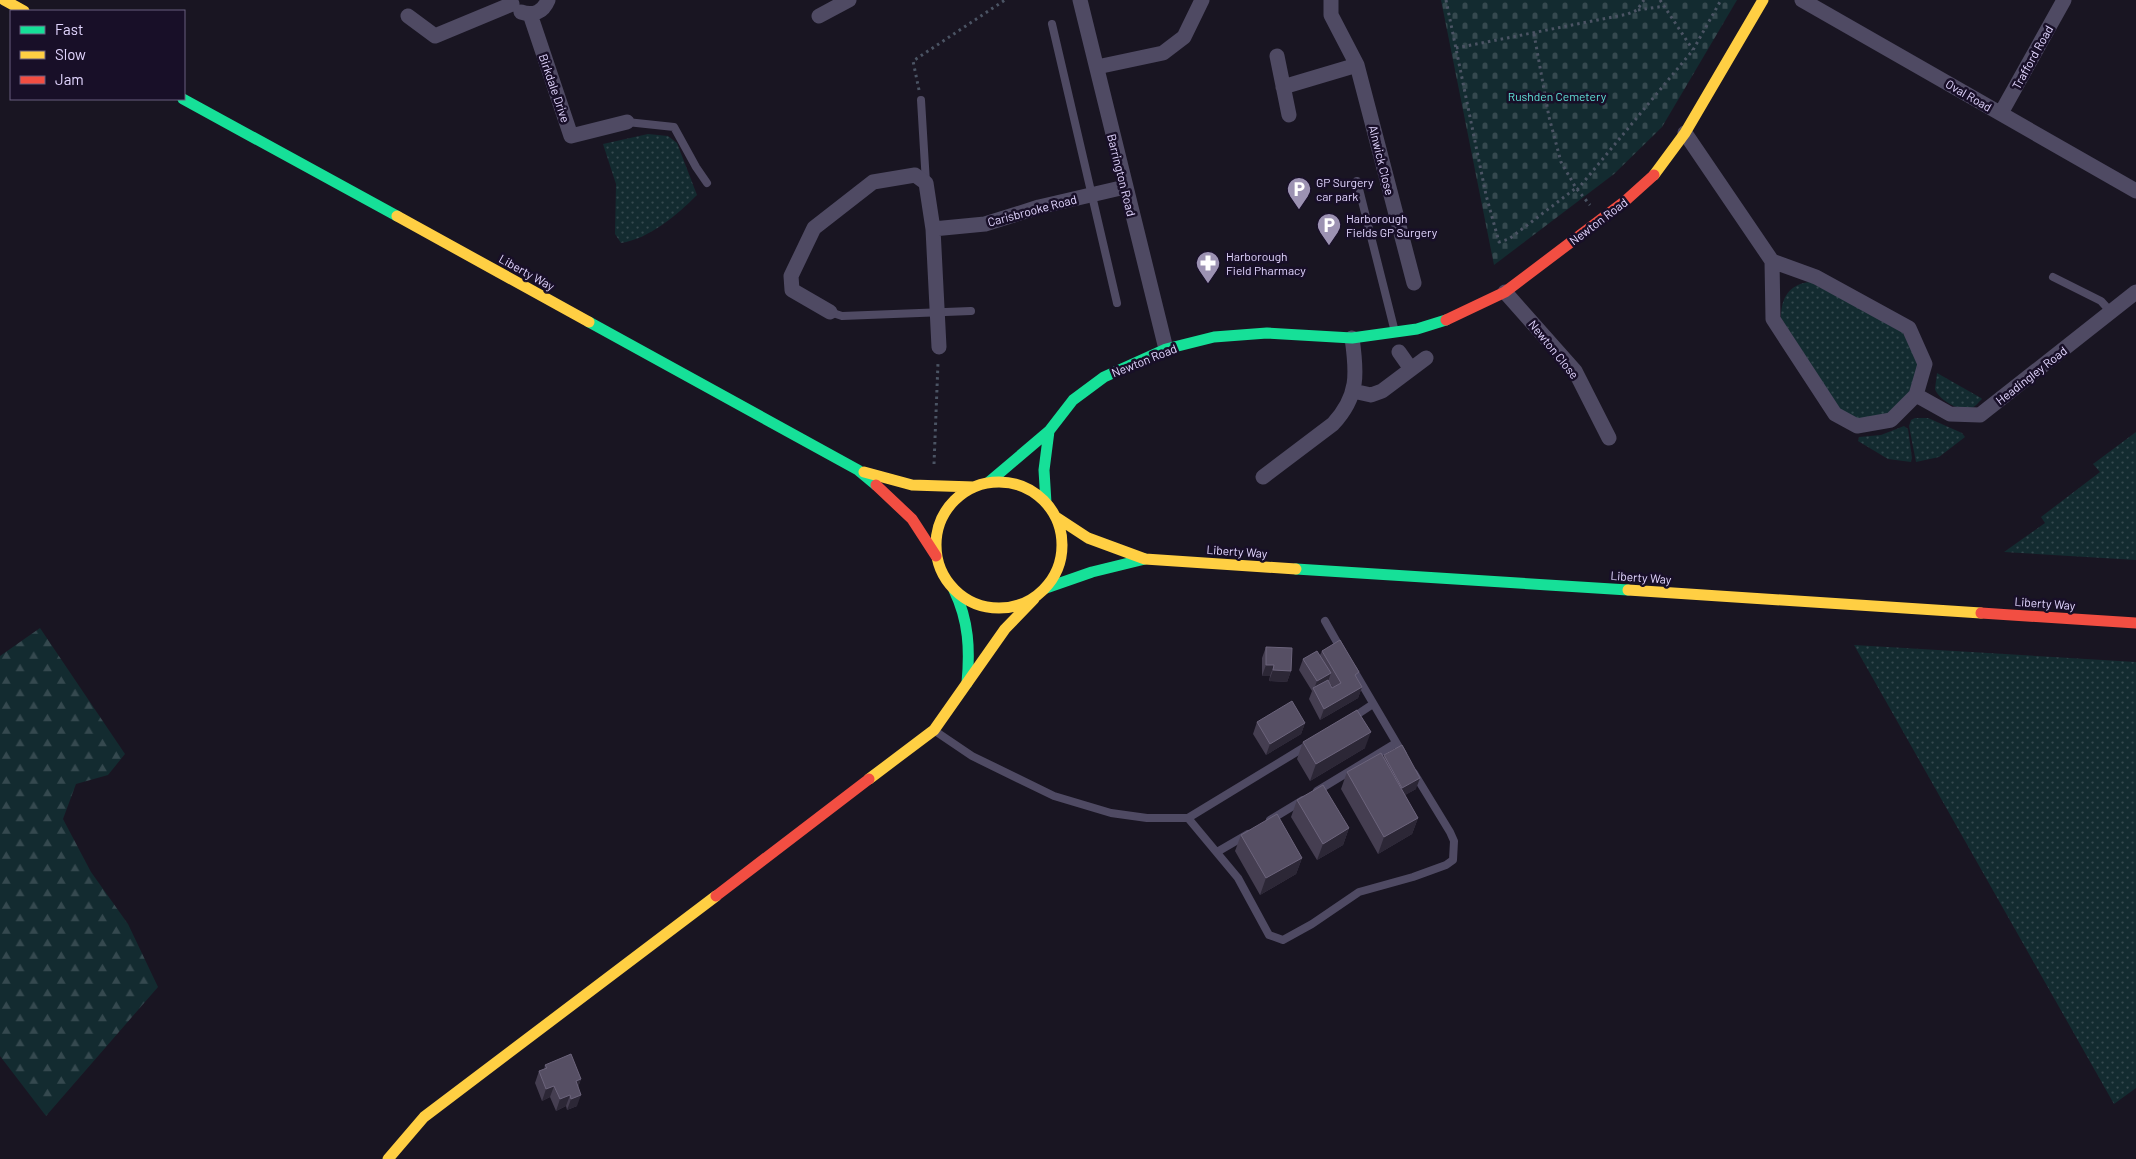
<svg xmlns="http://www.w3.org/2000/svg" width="2136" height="1159" viewBox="0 0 2136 1159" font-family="Barlow,sans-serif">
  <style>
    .grass { fill: url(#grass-dots) }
    .forest { fill: url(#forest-firs) }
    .cemetery { fill: url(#cemetery-stones) }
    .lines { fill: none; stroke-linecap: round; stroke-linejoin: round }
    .path { stroke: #4b5464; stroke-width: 3; stroke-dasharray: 2.5 4; stroke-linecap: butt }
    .lane { stroke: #4f4a63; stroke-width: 8 }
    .street { stroke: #4f4a63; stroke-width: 15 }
    .fast { stroke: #16e098; stroke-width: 11 }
    .slow { stroke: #ffcf43; stroke-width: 11 }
    .jam { stroke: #f24e42; stroke-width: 11 }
    .wall { fill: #453e51; fill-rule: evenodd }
    .shaded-wall { fill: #2c2736 }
    .building { fill: #564f64; stroke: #6c647c }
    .labels { text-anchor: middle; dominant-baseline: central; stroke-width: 5; stroke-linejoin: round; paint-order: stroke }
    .street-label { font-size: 12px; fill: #e2d6ff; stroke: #180f28 }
    .park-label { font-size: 12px; fill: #60e2d7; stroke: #180f28 }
    .poi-label { font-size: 12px; fill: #e2d6ff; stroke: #180f28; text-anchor: start }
  </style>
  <defs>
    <pattern id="grass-dots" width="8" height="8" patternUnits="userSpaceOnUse" patternTransform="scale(1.25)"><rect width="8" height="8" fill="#132b30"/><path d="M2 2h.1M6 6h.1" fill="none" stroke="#35494f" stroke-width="1.8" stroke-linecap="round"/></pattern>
    <pattern id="forest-firs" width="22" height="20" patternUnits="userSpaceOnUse" patternTransform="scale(1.25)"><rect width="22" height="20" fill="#132b30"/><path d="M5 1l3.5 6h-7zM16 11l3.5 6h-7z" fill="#35494f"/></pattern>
    <pattern id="cemetery-stones" width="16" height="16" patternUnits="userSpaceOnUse" patternTransform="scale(1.25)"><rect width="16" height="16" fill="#132b30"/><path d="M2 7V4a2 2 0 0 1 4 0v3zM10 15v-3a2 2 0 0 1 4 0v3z" fill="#35494f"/></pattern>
  </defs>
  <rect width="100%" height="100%" fill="#191522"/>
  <path class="grass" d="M 648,134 L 668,136 L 677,143 L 697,195 C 677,215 649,239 621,243 L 615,234 L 616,184 L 603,144 Z
    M 1810,282 L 1901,330 L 1915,352 L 1918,370 L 1911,391 L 1892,413 L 1856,419 L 1843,414 L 1781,318 C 1781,298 1789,284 1810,282 Z
    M 1937,373 L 1981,398 L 1982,399 C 1978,403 1974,408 1969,409 C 1958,411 1938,399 1935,389 Z
    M 1915,418 L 1928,418 L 1962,433 L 1965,437 L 1939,457 L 1916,462 L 1909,426 L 1911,420 Z
    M 1904,426 L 1908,429 L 1912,458 L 1911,462 L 1888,459 L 1858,441 L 1859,437 L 1881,435 Z
    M 2136,432 L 2136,560 L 2004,552 L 2045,523 L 2041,517 L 2100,472 L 2093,464 Z
    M 1854,645 L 2136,662 L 2136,1088 L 2114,1104 Z"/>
  <path class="forest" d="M 40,628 L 125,754 L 108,775 L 76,784 L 63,819 L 91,872 L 128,924 L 158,987 L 46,1116 L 0,1056 L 0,656 Z"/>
  <path class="cemetery" d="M 1441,0 L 1737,0 L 1662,127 L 1614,174 L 1494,265 Z"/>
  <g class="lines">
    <path class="path" d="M 1446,0 L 1486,195 L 1499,242 L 1509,239 L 1576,188
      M 1660,0 L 1693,50
      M 1638,10 L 1665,6
      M 1534,34 L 1549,117 L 1561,162 L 1576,188 L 1590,205
      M 1456,48 L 1628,14 L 1637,10 L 1644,0
      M 919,90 L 913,61 L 1005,0
      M 1577,190 L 1693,50 L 1721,0
      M 934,464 L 938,363"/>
    <path class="lane" d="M 1052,24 L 1117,303
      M 921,100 L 926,183
      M 627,122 L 674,127 L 696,167 L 707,183
      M 1357,181 L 1395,332
      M 2053,277 L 2101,301 L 2111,312
      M 830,312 L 842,316 L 971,311
      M 1325,621 L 1342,651
      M 1353,669 L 1403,754
      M 1352,718 L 1373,704
      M 935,731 L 972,756 L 1054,796 L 1111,813 L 1147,818 L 1188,818 L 1308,745
      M 1317,791 L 1396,743
      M 1188,818 L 1238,878 L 1269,935 L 1283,940 L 1312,924 L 1359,892 L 1413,877 L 1446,865 L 1453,860 L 1454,841 L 1450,832 L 1414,773
      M 1270,820 L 1303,800
      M 1217,852 L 1248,834"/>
    <path class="street" d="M 1080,0 L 1166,349
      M 1331,0 L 1331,15 L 1357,65 L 1414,283
      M 1802,0 L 2136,191
      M 521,12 C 534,16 543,12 548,0
      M 530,14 L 571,136 L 627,122
      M 408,16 L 435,36 L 512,4
      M 819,16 L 849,0
      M 1277,56 L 1289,115
      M 1097,67 L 1163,53 L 1184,37 L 1202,0
      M 1283,87 L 1357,65
      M 2001,113 L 2064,0
      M 1685,133 L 1772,261 L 1773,319 L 1835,414 L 1857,426 L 1891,420 L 1916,395 L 1950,414 L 1980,415 L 2136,292
      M 933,229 L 985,224 L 1039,207 L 1125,187
      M 1772,261 L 1816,277 L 1909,328 L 1925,364 L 1916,395
      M 1505,292 L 1575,371 L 1609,438
      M 830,312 L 792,290 L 791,276 L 814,228 L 873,182 L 915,175 L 926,183 L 933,229 L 939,347
      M 1399,352 L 1411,369
      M 1353,391 L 1371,395 L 1382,391 L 1426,358
      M 1263,477 L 1333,424 C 1359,396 1357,373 1352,338"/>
    <path class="fast" d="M 183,99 L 397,216
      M 589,322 L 858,470 L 876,485
      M 989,482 L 1049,431 L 1073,400 L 1104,377 L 1166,349 L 1214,337 L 1267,333 L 1352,338 L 1417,329 L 1446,320
      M 1046,503 L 1044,470 L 1049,431
      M 1296,569 L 1628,590
      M 1046,588 L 1092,572 L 1145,559
      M 954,590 C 969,621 970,650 967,683"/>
    <path class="slow" d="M 4,0 L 24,11
      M 1654,175 L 1685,133 L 1763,0
      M 397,216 L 589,322
      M 864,472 L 912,485 L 974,487
      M936 545a63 63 0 1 1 126 0a63 63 0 1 1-126 0Z
      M 1056,517 L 1088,538 L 1145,559 L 1296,569
      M 1628,590 L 1981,613
      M 869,779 L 934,730 L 1005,629 L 1034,599
      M 388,1159 L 424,1117 L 716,896"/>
    <path class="jam" d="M 1446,320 L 1505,292 L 1624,202 L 1654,175
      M 876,485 L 912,519 L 936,556
      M 1981,613 L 2136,623
      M 716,896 L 869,779"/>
  </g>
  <path class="wall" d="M 1266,647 L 1291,671 L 1287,682 L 1269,681 L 1270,676 L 1262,676 L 1262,658 Z
    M 1322,651 L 1357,678 L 1362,687 L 1358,698 L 1320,720 L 1309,699 L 1312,691 L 1299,670 L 1303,659 L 1320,655 ZM 1328,680 L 1333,688 L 1332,688 L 1328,681 Z
    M 1257,722 L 1305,723 L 1301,734 L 1266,755 L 1253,734 Z
    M 1303,742 L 1365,748 L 1310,781 L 1297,759 Z
    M 1384,755 L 1416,789 L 1405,795 L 1418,818 L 1412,834 L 1378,854 L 1341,789 L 1347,772 L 1383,758 Z
    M 1297,800 L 1349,828 L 1343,845 L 1317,860 L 1291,817 Z
    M 1241,835 L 1302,858 L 1296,874 L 1260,895 L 1235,851 Z
    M 545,1065 L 581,1079 L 578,1087 L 577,1106 L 567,1110 L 566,1106 L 556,1111 L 550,1097 L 542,1101 L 535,1083 L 539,1071 L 544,1070 Z"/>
  <path class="shaded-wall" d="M 1266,665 L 1274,665 L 1270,676 L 1262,676 Z
    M 1273,670 L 1291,671 L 1287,682 L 1269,681 Z
    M 1331,673 L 1327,684 L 1314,689 L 1317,681 Z
    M 1362,687 L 1358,698 L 1320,720 L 1324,709 Z
    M 1305,723 L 1301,734 L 1266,755 L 1270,744 Z
    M 1371,732 L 1365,748 L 1310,781 L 1316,764 Z
    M 1420,778 L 1416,789 L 1398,799 L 1402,788 Z
    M 1418,818 L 1412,834 L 1378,854 L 1384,837 Z
    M 1349,828 L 1343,845 L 1317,860 L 1323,844 Z
    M 1302,858 L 1296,874 L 1260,895 L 1266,878 Z
    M 581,1079 L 577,1090 L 576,1081 Z
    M 554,1086 L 550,1097 L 542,1101 L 546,1089 Z
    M 570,1095 L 566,1106 L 556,1111 L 560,1099 Z
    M 581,1095 L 577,1106 L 567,1110 L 571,1099 Z"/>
  <path class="building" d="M 1340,640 L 1359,672 L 1355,675 L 1362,687 L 1324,709 L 1313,688 L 1328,680 L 1332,688 L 1341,683 L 1322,651 Z
    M 1266,647 L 1292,648 L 1291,671 L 1273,670 L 1274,665 L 1266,665 Z
    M 1317,651 L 1331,673 L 1317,681 L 1303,659 Z
    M 1292,701 L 1305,723 L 1270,744 L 1257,722 Z
    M 1357,710 L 1371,732 L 1316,764 L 1303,742 Z
    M 1402,745 L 1420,778 L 1402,788 L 1384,755 Z
    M 1381,753 L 1418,818 L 1384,837 L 1347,772 Z
    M 1323,785 L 1349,828 L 1323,844 L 1297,800 Z
    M 1277,814 L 1302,858 L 1266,878 L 1241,835 Z
    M 571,1054 L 581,1079 L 576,1081 L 581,1095 L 571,1099 L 570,1095 L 560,1099 L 554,1086 L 546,1089 L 539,1071 L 547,1068 L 545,1065 Z"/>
  <defs>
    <g id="parking-pin" transform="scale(1.25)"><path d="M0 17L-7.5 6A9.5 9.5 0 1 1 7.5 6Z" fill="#9c92b2" stroke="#180f28"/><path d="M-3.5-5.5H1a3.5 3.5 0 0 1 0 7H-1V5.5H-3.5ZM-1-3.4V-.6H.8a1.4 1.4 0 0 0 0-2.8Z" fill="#fff"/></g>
    <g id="pharmacy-pin" transform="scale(1.25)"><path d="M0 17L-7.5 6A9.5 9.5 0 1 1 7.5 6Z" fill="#9c92b2" stroke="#180f28"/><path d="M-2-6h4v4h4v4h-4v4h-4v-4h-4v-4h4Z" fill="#fff"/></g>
  </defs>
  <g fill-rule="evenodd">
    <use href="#parking-pin" x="1299" y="189"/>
    <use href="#parking-pin" x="1329" y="225"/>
    <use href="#pharmacy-pin" x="1208" y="263"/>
  </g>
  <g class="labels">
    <g class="street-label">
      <text transform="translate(2032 57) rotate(-61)">Trafford Road</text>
      <text transform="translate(555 88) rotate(71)">Birkdale Drive</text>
      <text transform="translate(1969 95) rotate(30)">Oval Road</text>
      <text transform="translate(1382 160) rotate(76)">Alnwick Close</text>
      <text transform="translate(1122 175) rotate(76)">Barrington Road</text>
      <text transform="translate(1032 210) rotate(-15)">Carisbrooke Road</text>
      <text transform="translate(1598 221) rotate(-37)">Newton Road</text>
      <text transform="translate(527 272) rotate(29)">Liberty Way</text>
      <text transform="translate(1554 349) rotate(51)">Newton Close</text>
      <text transform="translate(1144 360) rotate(-22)">Newton Road</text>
      <text transform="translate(2031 375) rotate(-38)">Headingley Road</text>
      <text transform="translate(1237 551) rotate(4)">Liberty Way</text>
      <text transform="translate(1641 577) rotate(4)">Liberty Way</text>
      <text transform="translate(2045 603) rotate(4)">Liberty Way</text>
    </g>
    <g class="park-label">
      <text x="1557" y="96">Rushden Cemetery</text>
    </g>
    <g class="poi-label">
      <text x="1316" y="182">GP Surgery<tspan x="1316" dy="14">car park</tspan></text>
      <text x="1346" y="218">Harborough<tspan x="1346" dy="14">Fields GP Surgery</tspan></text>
      <text x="1226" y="256">Harborough<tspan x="1226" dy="14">Field Pharmacy</tspan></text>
    </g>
  </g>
  <rect x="10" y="10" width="175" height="90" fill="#180f28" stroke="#695f7e"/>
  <rect x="20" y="26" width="25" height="8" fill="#16e098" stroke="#695f7e"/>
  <text x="55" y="35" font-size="15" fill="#e2d6ff">Fast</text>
  <rect x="20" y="51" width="25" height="8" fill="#ffcf43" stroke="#695f7e"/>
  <text x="55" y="60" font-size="15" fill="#e2d6ff">Slow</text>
  <rect x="20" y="76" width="25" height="8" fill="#f24e42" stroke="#695f7e"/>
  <text x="55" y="85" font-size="15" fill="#e2d6ff">Jam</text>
</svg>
